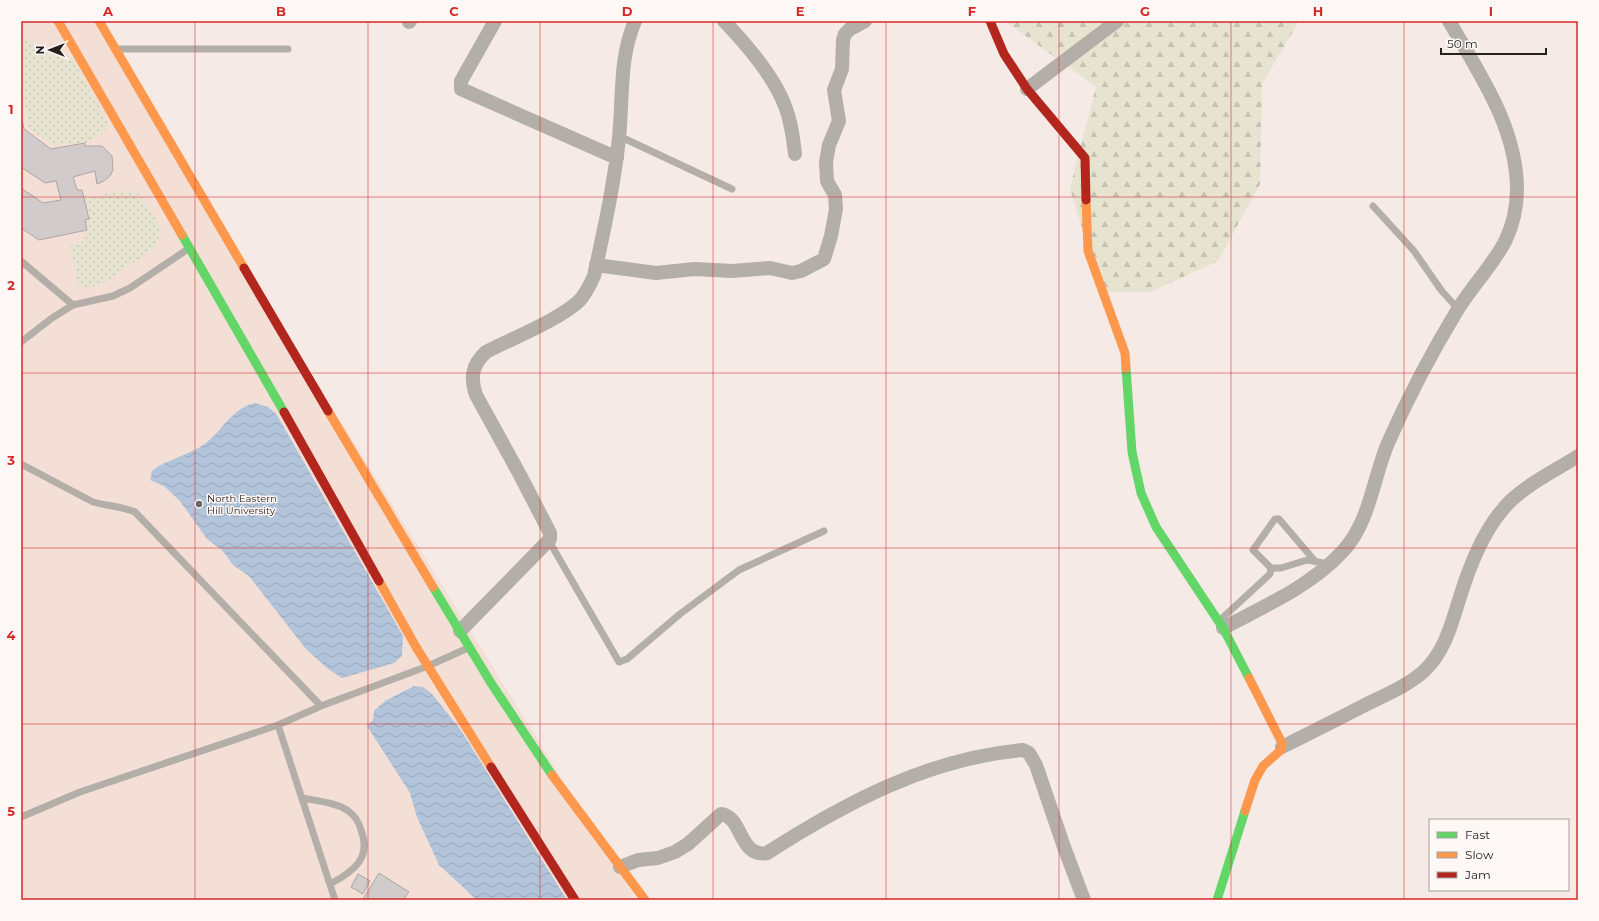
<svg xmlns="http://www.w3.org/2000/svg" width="1599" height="921" viewBox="0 0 1599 921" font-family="Montserrat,sans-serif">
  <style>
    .built { fill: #f3dfd5 }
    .grass { fill: url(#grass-dots) }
    .forest { fill: url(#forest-firs) }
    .water { fill: url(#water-waves) }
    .building { fill: #d2cbcb; stroke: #aea5a5 }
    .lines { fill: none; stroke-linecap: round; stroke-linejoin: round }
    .lane { stroke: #b3aea8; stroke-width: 7 }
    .street { stroke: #b3aea8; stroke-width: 14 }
    .fast { stroke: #63d668; stroke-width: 9 }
    .slow { stroke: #ff974d; stroke-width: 9 }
    .jam { stroke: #b3261e; stroke-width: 9 }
    .grid { fill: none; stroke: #d62828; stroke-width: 1; stroke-opacity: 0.55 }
    .poi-dot { fill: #6e6662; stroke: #fdf8f6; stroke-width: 1.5 }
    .labels { text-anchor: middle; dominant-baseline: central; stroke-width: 3; stroke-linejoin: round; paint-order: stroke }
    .poi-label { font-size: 10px; fill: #261f1c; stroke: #fdf8f6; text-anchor: start }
    .neatline { fill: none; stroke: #d62828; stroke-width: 1.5 }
    .grid-label { font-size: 13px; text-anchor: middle; font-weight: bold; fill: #d62828 }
  </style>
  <defs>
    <pattern id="grass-dots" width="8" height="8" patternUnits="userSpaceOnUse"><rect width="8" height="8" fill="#e6e3d0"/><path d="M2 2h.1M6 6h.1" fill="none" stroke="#c5c2b2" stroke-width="1.8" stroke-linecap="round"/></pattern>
    <pattern id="forest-firs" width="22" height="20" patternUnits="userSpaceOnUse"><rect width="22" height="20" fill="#e6e3d0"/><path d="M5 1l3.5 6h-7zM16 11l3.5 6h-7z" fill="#c5c2b2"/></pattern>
    <pattern id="water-waves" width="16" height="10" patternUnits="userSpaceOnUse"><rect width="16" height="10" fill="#b2c4da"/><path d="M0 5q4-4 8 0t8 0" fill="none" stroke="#99a8ba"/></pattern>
  </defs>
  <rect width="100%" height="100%" fill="#f5eae5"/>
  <path class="built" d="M 21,21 L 93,21 L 637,900 L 21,900 Z"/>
  <path class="grass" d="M 21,38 L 73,59 L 109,125 L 105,131 L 90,142 L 53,146 L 29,128 L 21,72 Z
    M 131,191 L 139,194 L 160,226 L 159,237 L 153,249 L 101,285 L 79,288 L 70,244 L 86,241 L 79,200 L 108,193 Z"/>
  <path class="forest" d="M 1005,21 L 1299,21 L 1262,84 L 1260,184 L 1218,261 L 1150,292 L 1101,292 L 1070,188 L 1096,87 Z"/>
  <path class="water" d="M 255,403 L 268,407 L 277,415 L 403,636 L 402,656 L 394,663 L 342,678 L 328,669 L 306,649 L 249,576 L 233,565 L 222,550 L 207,539 L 180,501 L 164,486 L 150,480 C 151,478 151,474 152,471 C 157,465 190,453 200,447 C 221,435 229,409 255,403 Z
    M 414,686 L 423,687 L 432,694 L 460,729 L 567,900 L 477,900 L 439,865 L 417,817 L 410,793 L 367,726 L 373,720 L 374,711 L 385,701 Z"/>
  <path class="building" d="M 21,114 L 24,129 L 51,149 L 85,143 L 85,146 L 102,146 L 112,156 L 113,170 L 110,176 L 104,181 L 97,184 L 95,171 L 73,177 L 77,190 L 82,190 L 89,219 L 85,220 L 87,230 L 39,240 L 21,228 L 21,188 L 43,203 L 61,200 L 56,181 L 45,183 L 21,167 Z
    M 379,873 L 409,892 L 403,900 L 363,899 Z
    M 358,874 L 370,881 L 363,894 L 351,887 Z"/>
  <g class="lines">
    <path class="lane" d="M 119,49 L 288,49
      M 619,136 L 732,189
      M 1373,206 L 1414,251 L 1441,290 L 1458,309
      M 21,261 L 73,305
      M 21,342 L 52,318 L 73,305 L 113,296 L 130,288 L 188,249
      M 21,464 L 93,502 C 107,506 121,506 135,512 L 321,706
      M 549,541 L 619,662 L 627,659 L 680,614 L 739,570 L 824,531
      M 1271,568 L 1281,568 L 1307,560 L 1329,564
      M 1219,621 L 1270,574 L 1271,568 L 1253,550 L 1275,519 L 1279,519 L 1314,560
      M 278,725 L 335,900
      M 302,798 C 317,801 334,802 347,810 C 354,815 359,822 361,830 C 372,858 353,872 330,884
      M 21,817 L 80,792 L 278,725 L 321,706 L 428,666 L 468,648"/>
    <path class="street" d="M 495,21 L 461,81 L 461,89 L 617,158
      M 724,21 C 746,44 774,76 785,106 C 791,121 793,137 795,154
      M 409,22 L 410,21
      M 1027,89 L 1117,21
      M 596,265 L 656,273 L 695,269 L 732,271 L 770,268 L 792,273 L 801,271 L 824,259 L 831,236 L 836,209 L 835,195 L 827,181 L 826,162 L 829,145 L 839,121 L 834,90 L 842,69 L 843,40 L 845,34 L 850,29 L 865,21
      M 1223,628 C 1265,606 1311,586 1343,551 C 1370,522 1373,478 1388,443 C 1408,397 1432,352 1458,309 C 1485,266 1516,247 1517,190 C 1517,127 1479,73 1449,21
      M 460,631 L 550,539 L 550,533 L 520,475 L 476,395 C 470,377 472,365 486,352 C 511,339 561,319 580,300 C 586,293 590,285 594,276 C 604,230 614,185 619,138 C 623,99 619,58 635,21
      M 1282,747 C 1310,733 1338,719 1365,705 C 1385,695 1407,686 1423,672 C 1444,653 1451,626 1459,600 C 1469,568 1482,533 1504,508 C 1521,487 1555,471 1578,456
      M 620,867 L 638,860 L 658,858 L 675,852 L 688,844 L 721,814 C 743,817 739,858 767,853 C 845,803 929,758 1023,750 L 1029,753 L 1036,765 L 1064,847 L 1084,900"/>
    <path class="fast" d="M 182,235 L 284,412
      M 1126,368 L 1132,452 L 1141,493 L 1156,527 L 1223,628 L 1249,678
      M 433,587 L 491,683 L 552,775
      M 1217,900 L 1245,811"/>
    <path class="slow" d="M 58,21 L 182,235
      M 99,21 L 244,268
      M 1086,200 L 1088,251 L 1125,353 L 1126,368
      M 328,411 L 433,587
      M 379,581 L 416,647 L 491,767
      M 552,775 L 645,900
      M 1245,811 L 1255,780 L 1263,766 L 1281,750 L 1282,743 L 1249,678"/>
    <path class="jam" d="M 990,21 L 1004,54 L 1027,89 L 1085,158 L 1086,200
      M 244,268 L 328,411
      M 284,412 L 379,581
      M 491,767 L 575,900"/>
  </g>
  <path class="grid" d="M 195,21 L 195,900M 368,21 L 368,900M 540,21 L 540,900M 713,21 L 713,900M 886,21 L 886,900M 1059,21 L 1059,900M 1231,21 L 1231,900M 1404,21 L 1404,900M 21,197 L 1578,197M 21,373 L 1578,373M 21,548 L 1578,548M 21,724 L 1578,724"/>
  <circle class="poi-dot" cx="199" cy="504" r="4"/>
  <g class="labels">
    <g class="poi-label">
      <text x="207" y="498">North Eastern<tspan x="207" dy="12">Hill University</tspan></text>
    </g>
  </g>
  <rect width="1599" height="921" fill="none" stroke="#fdf8f6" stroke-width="44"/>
  <rect x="1429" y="819" width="140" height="72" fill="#fdf8f6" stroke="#a7a19f"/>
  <rect x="1437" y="832" width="20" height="6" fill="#63d668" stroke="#a7a19f"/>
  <text x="1465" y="839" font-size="12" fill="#261f1c">Fast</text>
  <rect x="1437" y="852" width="20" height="6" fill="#ff974d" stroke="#a7a19f"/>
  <text x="1465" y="859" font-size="12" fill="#261f1c">Slow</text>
  <rect x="1437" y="872" width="20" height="6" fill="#b3261e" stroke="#a7a19f"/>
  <text x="1465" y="879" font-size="12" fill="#261f1c">Jam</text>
  <g transform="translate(50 50) rotate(270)" stroke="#fdf8f6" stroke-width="3" paint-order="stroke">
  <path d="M0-3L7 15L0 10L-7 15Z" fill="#261f1c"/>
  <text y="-6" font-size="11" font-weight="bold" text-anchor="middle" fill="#261f1c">N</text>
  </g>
  <path d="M1441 48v6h105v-6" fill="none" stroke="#261f1c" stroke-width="2"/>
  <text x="1447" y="48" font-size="12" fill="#261f1c" stroke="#fdf8f6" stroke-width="3" paint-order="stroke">50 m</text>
  <rect x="22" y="22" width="1555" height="877" class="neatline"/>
  <g class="grid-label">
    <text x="108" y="16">A</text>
    <text x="281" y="16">B</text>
    <text x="454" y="16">C</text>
    <text x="627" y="16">D</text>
    <text x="800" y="16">E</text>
    <text x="972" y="16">F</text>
    <text x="1145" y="16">G</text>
    <text x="1318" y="16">H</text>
    <text x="1491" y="16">I</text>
    <text x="11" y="114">1</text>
    <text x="11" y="290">2</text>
    <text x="11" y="465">3</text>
    <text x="11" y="640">4</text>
    <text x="11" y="816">5</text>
  </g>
</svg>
